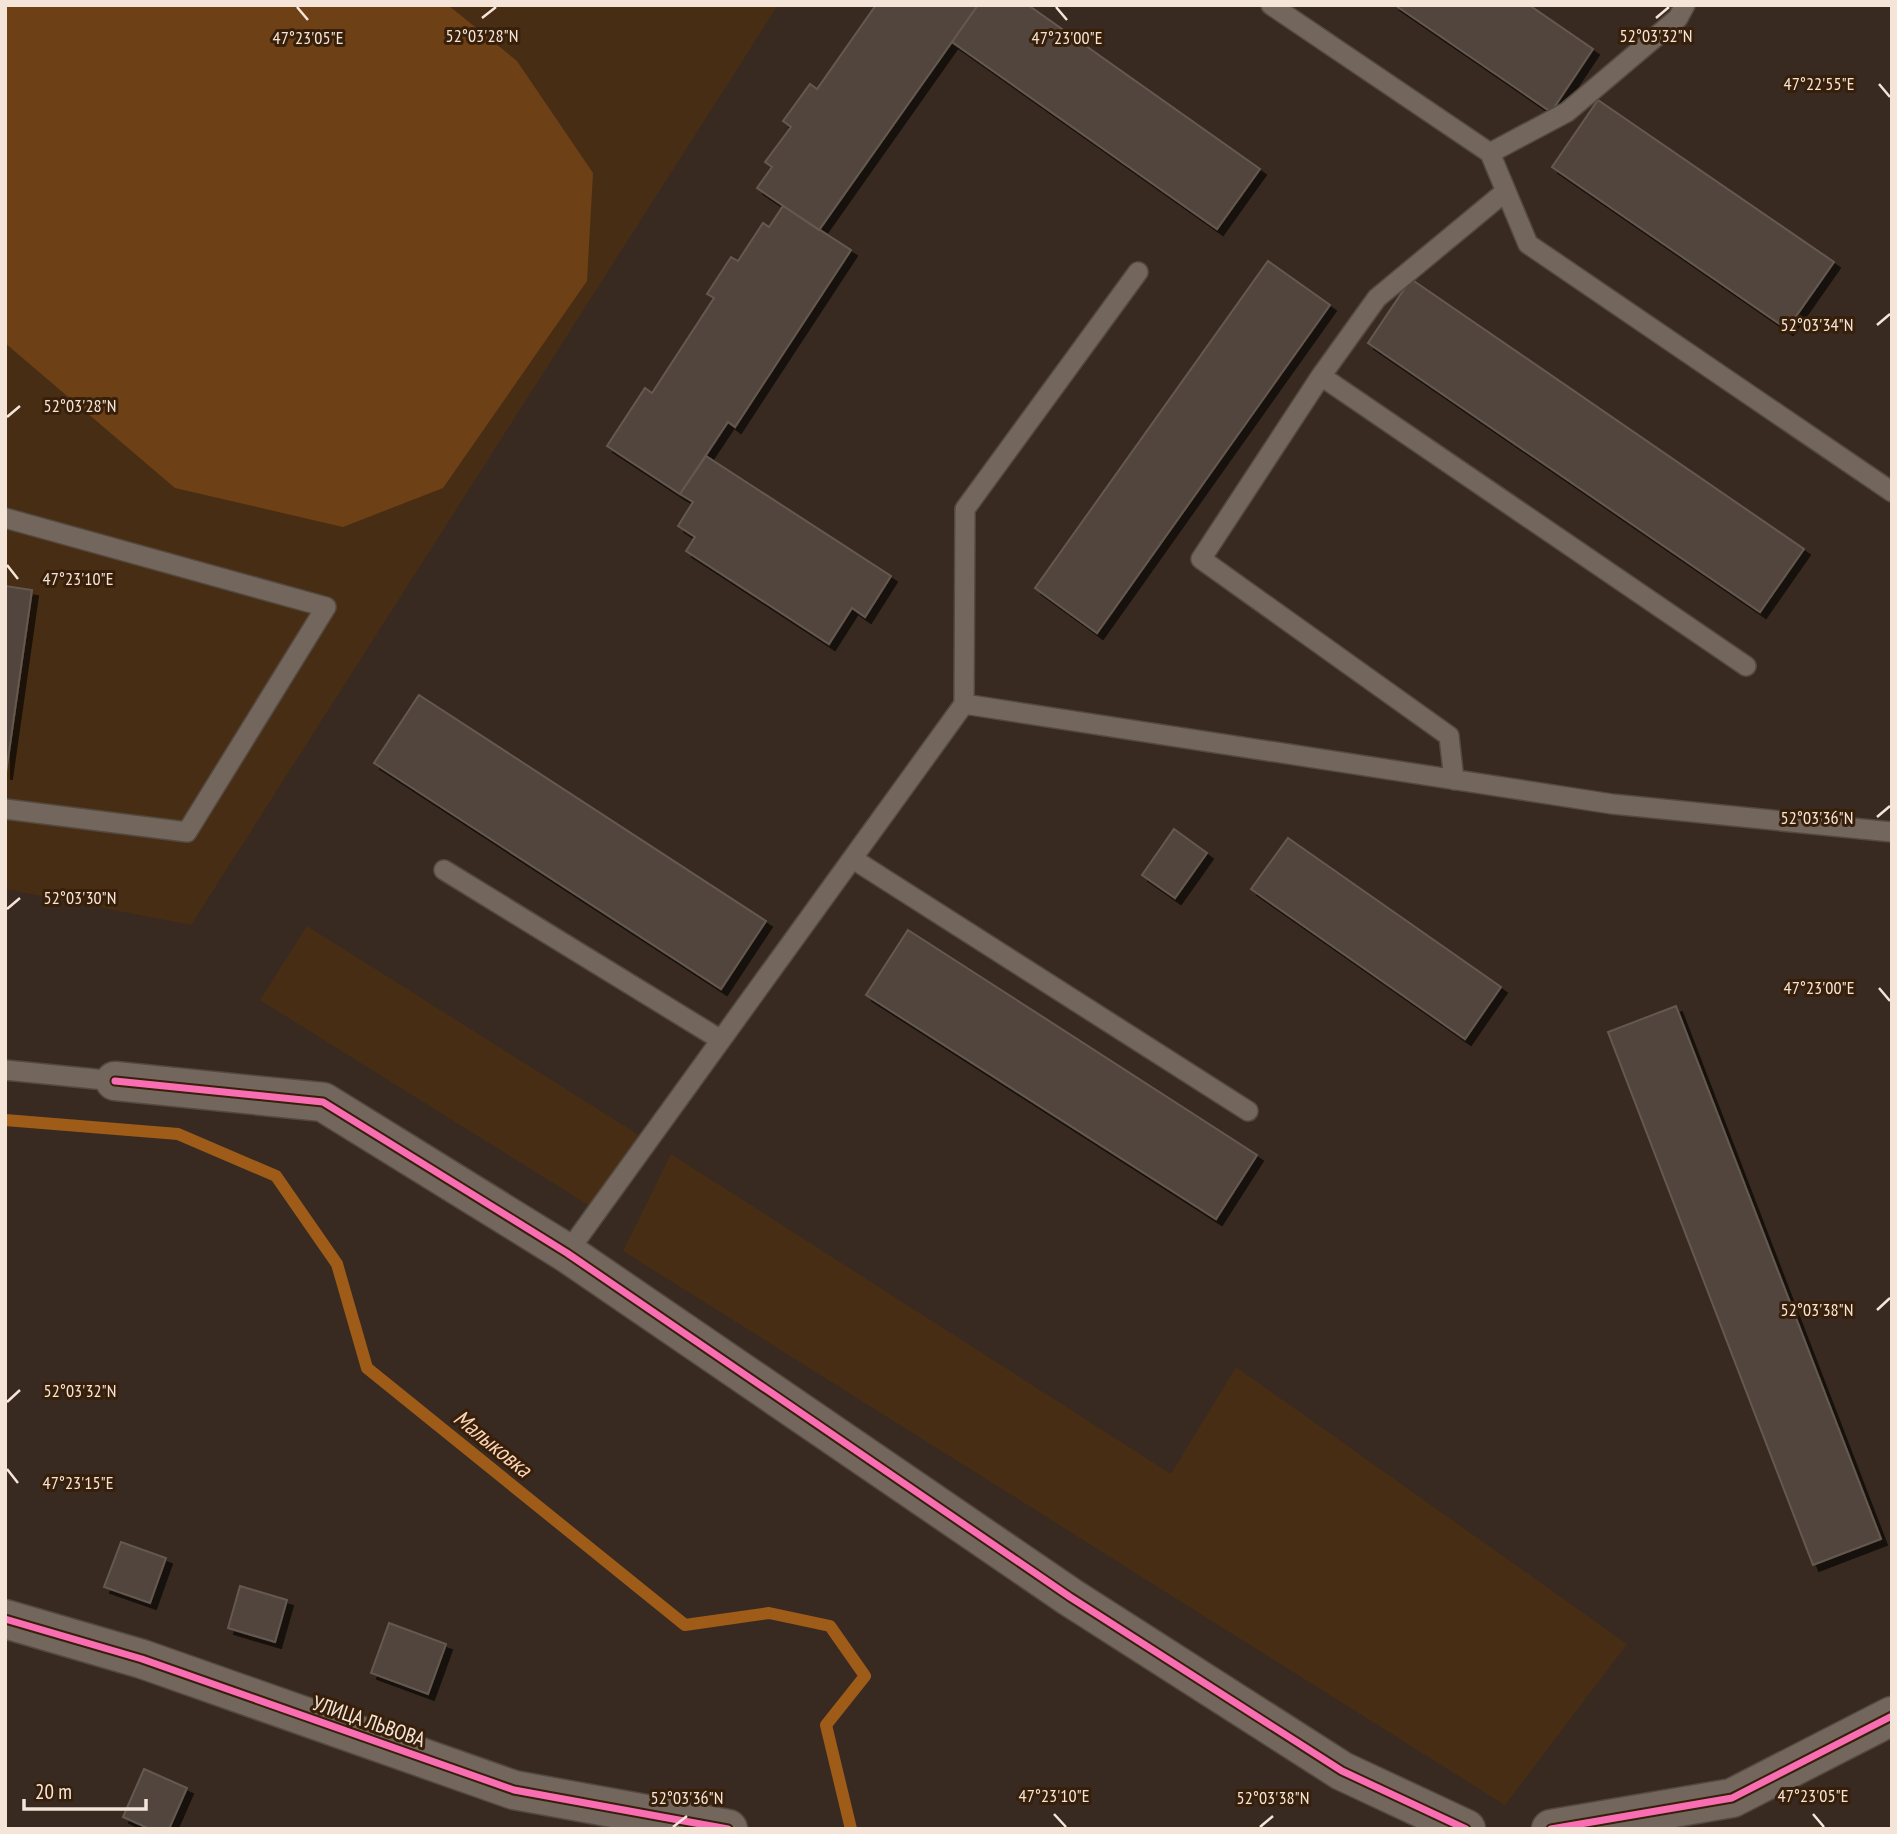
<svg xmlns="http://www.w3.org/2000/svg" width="1897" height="1834" viewBox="0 0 1897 1834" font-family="'PT Sans Narrow',sans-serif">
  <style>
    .built { fill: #482d15 }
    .green { fill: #6d4016 }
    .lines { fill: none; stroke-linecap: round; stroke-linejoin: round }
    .stream { stroke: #9f5c19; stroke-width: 12 }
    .building { fill: #51453d; stroke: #655950; stroke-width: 2; filter: url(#shadow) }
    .lane-casing { stroke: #54493f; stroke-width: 22 }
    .street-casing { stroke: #54493f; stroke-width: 41 }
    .lane { stroke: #72665d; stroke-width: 19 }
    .street { stroke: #72665d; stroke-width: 38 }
    .cycleway-casing { stroke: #371f0a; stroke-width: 11 }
    .cycleway { stroke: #f96db3; stroke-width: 7 }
    .ticks { fill: none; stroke: #f5e5d8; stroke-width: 2.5 }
    .labels { text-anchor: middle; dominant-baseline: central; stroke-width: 6; stroke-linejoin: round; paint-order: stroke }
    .street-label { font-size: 21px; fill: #f5e5d8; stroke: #371f0a }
    .water-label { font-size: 23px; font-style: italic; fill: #fcd4b5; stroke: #371f0a }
    .ticks-label { font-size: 18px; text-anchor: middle; fill: #f5e5d8; stroke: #371f0a; stroke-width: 6; stroke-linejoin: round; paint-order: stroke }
  </style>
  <defs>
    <filter id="shadow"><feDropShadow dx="6" dy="6" stdDeviation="0" flood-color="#0009"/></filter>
  </defs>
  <rect width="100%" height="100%" fill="#382a20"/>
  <path class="built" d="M 5,5 L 778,5 L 191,925 L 5,889 Z
    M 307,926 L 645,1139 L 598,1211 L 260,1000 Z
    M 671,1154 L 1171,1474 L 1236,1367 L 1627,1644 L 1505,1805 L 623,1251 Z"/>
  <path class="green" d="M 5,5 L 448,5 L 517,61 L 593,173 L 587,281 L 443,488 L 343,527 L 175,488 L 5,343 Z"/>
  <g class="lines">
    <path class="stream" d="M 5,1120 L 178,1134 L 276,1176 L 337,1264 L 367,1368 L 685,1625 L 769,1613 L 830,1626 L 865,1676 L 826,1725 L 851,1829"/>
  </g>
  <path class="building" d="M 876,5 L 978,5 L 819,230 L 757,188 L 772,167 L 765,162 L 791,127 L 783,121 L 810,84 L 817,89 Z
    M 978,5 L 1028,5 L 1260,169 L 1217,229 L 952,42 Z
    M 1395,5 L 1529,5 L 1593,49 L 1551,112 Z
    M 1598,100 L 1834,262 L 1787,329 L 1552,167 Z
    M 783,206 L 851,250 L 735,427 L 728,422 L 680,494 L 607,446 L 645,388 L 652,393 L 714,298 L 707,294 L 731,257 L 738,261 L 763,223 L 769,227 Z
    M 1268,261 L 1330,305 L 1097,633 L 1035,588 Z
    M 1411,279 L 1804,549 L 1760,612 L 1368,343 Z
    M 706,456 L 891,576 L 865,617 L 852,608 L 829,644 L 686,551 L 695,537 L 678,526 L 693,502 L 680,494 Z
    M 5,586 L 32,590 L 6,773 L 5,773 Z
    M 419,695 L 766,921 L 721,989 L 374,763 Z
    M 1174,829 L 1207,853 L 1175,898 L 1142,875 Z
    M 1288,838 L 1501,987 L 1465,1039 L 1251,889 Z
    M 908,930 L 1257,1155 L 1216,1219 L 866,995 Z
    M 1676,1006 L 1881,1539 L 1813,1565 L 1608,1032 Z
    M 121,1542 L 166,1558 L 150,1603 L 104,1587 Z
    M 240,1586 L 287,1600 L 275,1642 L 228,1628 Z
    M 389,1623 L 446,1644 L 428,1694 L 371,1673 Z
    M 144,1769 L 187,1788 L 169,1829 L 150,1829 L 123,1817 Z"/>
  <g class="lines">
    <g class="lane-casing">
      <path id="lane" d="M 1271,5 L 1490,153 L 1528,244 L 1892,492
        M 1490,153 L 1567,112 L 1678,18 L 1685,5
        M 1321,376 L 1746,666
        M 5,518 L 326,607 L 187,832 L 5,809
        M 964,704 L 965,509 L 1138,272
        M 1454,780 L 1449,736 L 1201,559 L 1321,376 L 1377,298 L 1506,191
        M 853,859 L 1248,1111
        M 444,870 L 721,1040
        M 5,1070 L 115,1081
        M 567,1253 L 964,704 L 1612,804 L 1892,832"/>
    </g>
    <g class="street-casing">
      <path id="street" d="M 115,1081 L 323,1102 L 567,1253 L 1070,1597 L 1342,1771 L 1466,1829
        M 5,1619 L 142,1659 L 514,1790 L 728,1829
        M 1551,1829 L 1732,1798 L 1892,1716"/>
    </g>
    <use href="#lane" class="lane"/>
    <use href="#street" class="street"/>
    <g class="cycleway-casing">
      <path id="cycleway" d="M 115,1081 L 323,1102 L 567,1253 L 1070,1597 L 1342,1771 L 1466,1829
        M 5,1619 L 142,1659 L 514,1790 L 728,1829
        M 1551,1829 L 1732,1798 L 1892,1716"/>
    </g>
    <use href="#cycleway" class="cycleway"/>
  </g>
  <path class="ticks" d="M 297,7 L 308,20M 1056,7 L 1067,20M 482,18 L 496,7M 1656,18 L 1669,7M 1879,84 L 1890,97M 1877,325 L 1890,314M 7,417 L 20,406M 7,565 L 18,579M 1877,817 L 1890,806M 7,909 L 20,898M 1879,988 L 1890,1001M 1877,1310 L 1890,1298M 7,1402 L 20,1390M 7,1469 L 18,1483M 1054,1814 L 1066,1827M 1813,1814 L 1824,1827M 673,1827 L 687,1816M 1260,1827 L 1273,1816"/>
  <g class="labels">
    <g class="street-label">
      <text transform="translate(369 1721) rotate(19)">УЛИЦА ЛЬВОВА</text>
    </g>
    <g class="water-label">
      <text transform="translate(493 1443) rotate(39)">Малыковка</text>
    </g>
  </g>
  <g class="ticks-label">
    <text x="1656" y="42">52°03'32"N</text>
    <text x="482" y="42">52°03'28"N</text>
    <text x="308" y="44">47°23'05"E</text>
    <text x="1067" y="44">47°23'00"E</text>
    <text x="1819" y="90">47°22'55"E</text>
    <text x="1817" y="331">52°03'34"N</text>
    <text x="80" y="412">52°03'28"N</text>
    <text x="78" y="585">47°23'10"E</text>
    <text x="1817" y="824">52°03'36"N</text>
    <text x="80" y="904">52°03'30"N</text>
    <text x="1819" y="994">47°23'00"E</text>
    <text x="1817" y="1316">52°03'38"N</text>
    <text x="80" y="1397">52°03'32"N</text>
    <text x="78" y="1489">47°23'15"E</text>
    <text x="1054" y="1802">47°23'10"E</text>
    <text x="1813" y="1802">47°23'05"E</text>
    <text x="687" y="1804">52°03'36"N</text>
    <text x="1273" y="1804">52°03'38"N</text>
  </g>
  <rect width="1897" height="1834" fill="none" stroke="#f5e5d8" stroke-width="14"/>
  <path d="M24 1799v10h122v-10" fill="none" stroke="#f5e5d8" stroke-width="3.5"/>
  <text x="35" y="1799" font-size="21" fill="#f5e5d8" stroke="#371f0a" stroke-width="5" paint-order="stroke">20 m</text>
</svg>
